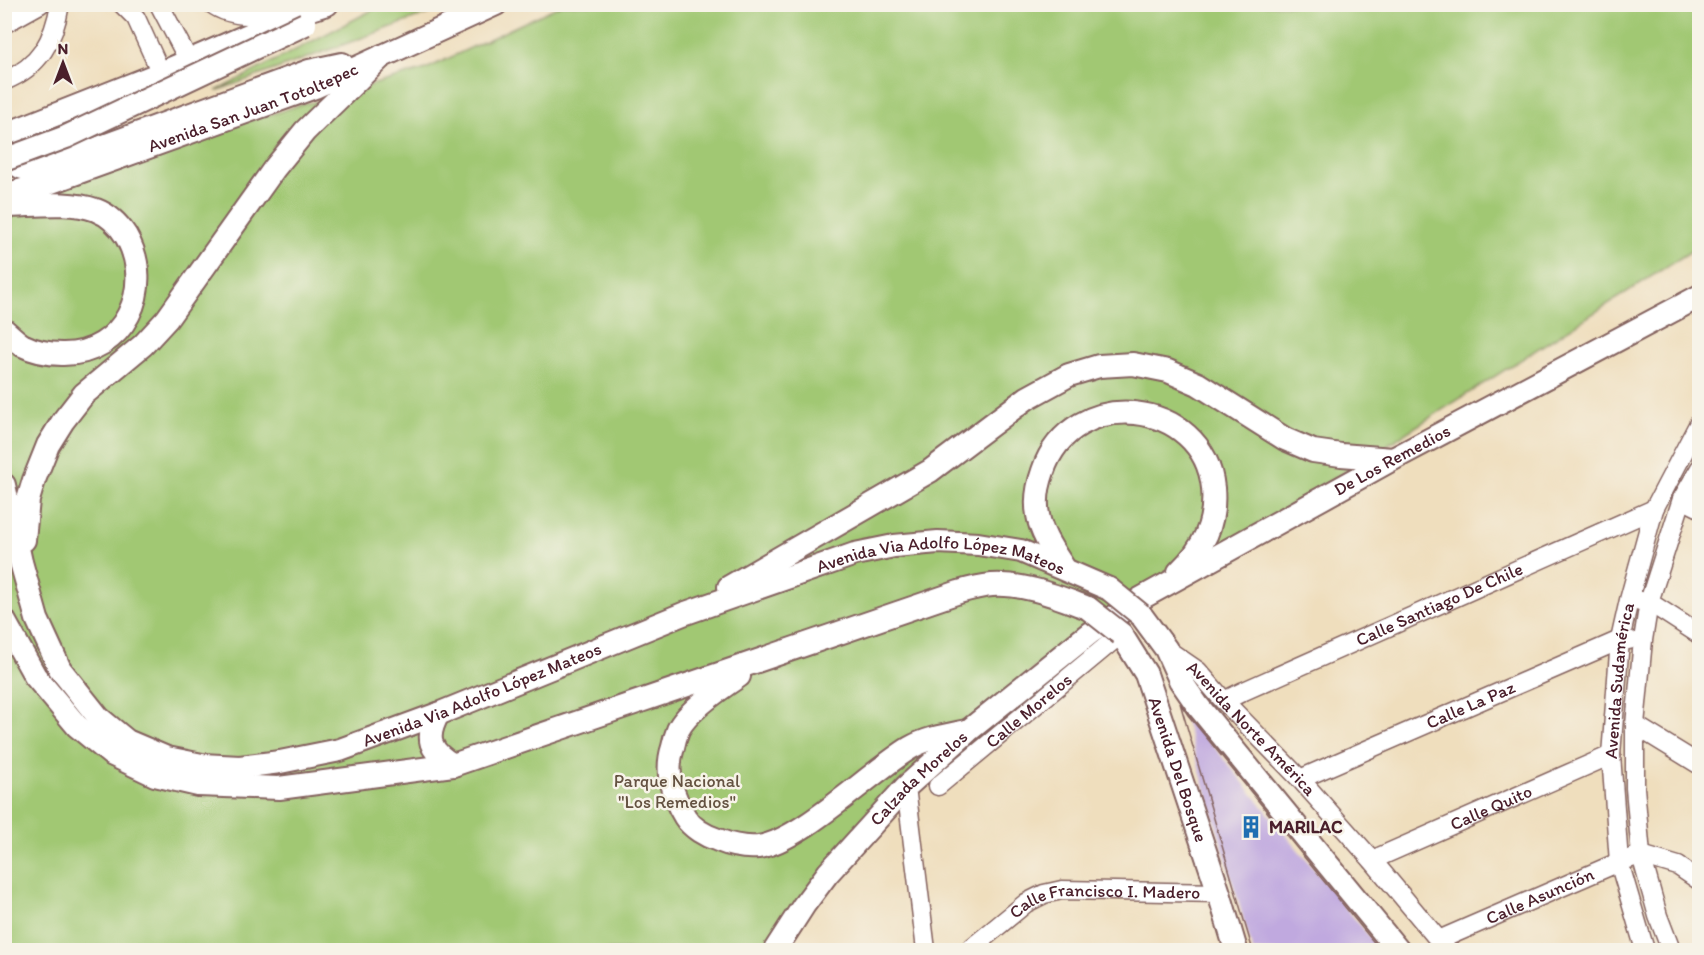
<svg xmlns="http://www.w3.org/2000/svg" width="1704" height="955" viewBox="0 0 1704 955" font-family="Itim,sans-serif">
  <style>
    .green { fill: #a1c873; stroke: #76744f; stroke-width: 1.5 }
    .building { fill: #c0a9df }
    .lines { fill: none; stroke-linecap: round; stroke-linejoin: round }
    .minor-casing { stroke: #84625e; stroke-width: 21 }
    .major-casing { stroke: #84625e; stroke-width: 26 }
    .minor { stroke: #fff; stroke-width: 18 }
    .major { stroke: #fff; stroke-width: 22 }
    .major-bridge-casing { stroke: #84625e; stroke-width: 26; stroke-linecap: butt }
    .major-bridge { stroke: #fff; stroke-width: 22 }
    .labels { text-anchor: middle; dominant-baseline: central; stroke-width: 5; stroke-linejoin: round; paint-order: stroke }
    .street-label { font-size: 18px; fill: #4a1f2b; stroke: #f7f3e8 }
    .park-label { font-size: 18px; fill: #645241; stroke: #f7f3e8 }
    .poi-label { font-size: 18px; font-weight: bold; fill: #4a1f2b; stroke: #f7f3e8; text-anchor: start }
  </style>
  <rect width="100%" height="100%" fill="#f7f3e8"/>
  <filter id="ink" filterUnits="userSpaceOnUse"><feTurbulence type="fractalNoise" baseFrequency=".0167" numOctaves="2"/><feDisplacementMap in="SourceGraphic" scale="12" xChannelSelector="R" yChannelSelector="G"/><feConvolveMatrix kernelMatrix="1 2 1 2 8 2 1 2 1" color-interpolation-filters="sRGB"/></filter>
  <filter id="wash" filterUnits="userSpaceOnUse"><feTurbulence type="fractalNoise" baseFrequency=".008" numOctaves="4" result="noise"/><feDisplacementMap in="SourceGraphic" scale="24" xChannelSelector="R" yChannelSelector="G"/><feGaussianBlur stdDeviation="1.35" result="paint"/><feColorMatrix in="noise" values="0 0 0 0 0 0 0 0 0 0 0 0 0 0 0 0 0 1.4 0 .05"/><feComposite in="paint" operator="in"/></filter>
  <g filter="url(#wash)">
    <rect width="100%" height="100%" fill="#efdebd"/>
    <path class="green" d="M 382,5 L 452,5 L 216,91 Z
      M 561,5 L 1699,5 L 1699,246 L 1351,468 L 1064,643 L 878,800 L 780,950 L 5,950 L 5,191 L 282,111 L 305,103 L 310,103 L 426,69 Z"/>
    <g id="blocks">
      <path class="building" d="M 1180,703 L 1188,715 L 1381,951 L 1253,951 Z"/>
    </g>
  </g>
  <g filter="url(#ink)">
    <use href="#blocks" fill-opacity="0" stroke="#84625e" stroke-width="1.5"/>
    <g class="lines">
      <g class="minor-casing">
        <g id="minor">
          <path d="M 122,4 L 136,18 L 161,73"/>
          <path d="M 159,4 L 189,61"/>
          <path d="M 212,4 C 233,20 266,15 290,12"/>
          <path d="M 4,24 L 40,4"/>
          <path d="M 4,81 C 40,67 54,40 60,4"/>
          <path d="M 1682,499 L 1700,508"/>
          <path d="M 1640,601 L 1649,602 L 1700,635"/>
          <path id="s1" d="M 1166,649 L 1198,671 L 1224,701 L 1300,779 L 1372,860 L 1447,950"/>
          <path id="s2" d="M 1224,701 L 1244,691 L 1654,509"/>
          <path d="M 1635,725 L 1700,765"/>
          <path id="s3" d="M 1300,779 L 1620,640 L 1629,640"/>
          <path id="s4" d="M 938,786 L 1121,634"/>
          <path d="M 906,787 L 926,950"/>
          <path id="s5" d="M 1372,860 L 1611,755"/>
          <path id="s6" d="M 1439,940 L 1619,862 L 1641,855 L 1678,866 L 1700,881"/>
          <path id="s7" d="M 969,950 L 1026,903 L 1044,894 L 1062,890 L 1219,893"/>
          <path id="s8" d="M 1645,950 L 1619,862 L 1611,755 L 1620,640 L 1629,600 L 1654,509 L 1700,421"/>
          <path d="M 1671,950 L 1658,916 L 1641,855 L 1635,788 L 1635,725 L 1643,640 L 1649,602 L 1682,499 L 1700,468"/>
        </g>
      </g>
      <g class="major-casing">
        <g id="major">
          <path d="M 13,133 L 7,144 L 6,154 C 18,169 23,170 41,169 L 309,71 L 342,64"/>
          <path d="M 4,135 L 161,73 L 304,11 L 327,4"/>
          <path id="s9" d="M 4,195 L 46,184 L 315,87 L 496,4"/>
          <path d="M 4,206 C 33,206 68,200 96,210 C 109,215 119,225 126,236 C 156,288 124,355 62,354 C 49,354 34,351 22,345 C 16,341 10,335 4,330"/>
          <path id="s10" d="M 4,485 L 21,562 L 37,619 L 60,669 L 99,718 L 127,741 L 167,758 L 202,765 L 240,767 L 280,762 L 340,750 L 438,714 L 683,614 L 855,554 L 894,546 L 938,542 L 978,544 L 1021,551 L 1109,589"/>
          <path d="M 24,540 L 28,500 L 34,480 L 48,445 L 63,421 L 84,394 L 143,345 L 167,319 L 274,169 L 305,131 L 382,56"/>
          <path d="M 1064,568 C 1054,552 1041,534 1038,515 C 1035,500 1038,485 1043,471 C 1072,384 1204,398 1213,488 C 1216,523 1204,548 1179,572"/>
          <path d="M 729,587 L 930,471 L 1027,398 L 1069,375 L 1099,366 L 1133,364 L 1168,371 L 1198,384 L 1285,439 L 1313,451 L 1341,455 L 1393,459"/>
          <path d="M 1141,615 L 1166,649 L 1180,680 L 1198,706 L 1398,950"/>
          <path d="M 4,620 L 35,676 L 77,726 L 111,754 L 155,775 L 198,785 L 279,788 L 453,765 L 959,592 C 969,589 981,586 992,585 C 1025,583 1058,597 1088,608"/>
          <path id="s11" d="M 1121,634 L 1146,674 L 1219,893 L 1236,950"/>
          <path d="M 739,676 C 721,688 687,711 678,730 C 676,735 674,742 673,747 C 665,771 672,796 685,817 C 692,828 706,836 718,840 C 730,845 744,848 758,847 C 800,842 870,772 910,748 C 927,738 948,735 967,731"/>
          <path d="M 438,714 C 425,738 429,751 453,765"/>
          <path id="s12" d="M 775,950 L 804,905 L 828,873 L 906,787 L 968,731 L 1090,633 L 1140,599 L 1393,459 L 1700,296"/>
        </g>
      </g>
      <use href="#minor" class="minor"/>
      <use href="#major" class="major"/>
      <g class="major-bridge-casing">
        <path id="major-bridge" d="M 4,160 L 66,137 L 305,24
          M 1109,589 L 1141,615
          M 1088,608 L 1121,634"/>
      </g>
      <use href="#major-bridge" class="major-bridge"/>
    </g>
  </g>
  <defs>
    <g id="building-bare" transform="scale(1.8)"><path d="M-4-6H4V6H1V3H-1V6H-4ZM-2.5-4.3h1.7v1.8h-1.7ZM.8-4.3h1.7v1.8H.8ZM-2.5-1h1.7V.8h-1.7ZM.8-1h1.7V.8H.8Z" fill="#1f6fb2" stroke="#f7f3e8" stroke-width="2.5" paint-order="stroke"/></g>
  </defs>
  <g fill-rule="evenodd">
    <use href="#building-bare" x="1251" y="827"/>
  </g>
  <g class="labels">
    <g class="street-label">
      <text stroke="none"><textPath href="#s9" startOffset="264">Avenida San Juan Totoltepec</textPath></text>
      <text stroke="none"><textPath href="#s12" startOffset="798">De Los Remedios</textPath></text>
      <text stroke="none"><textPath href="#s10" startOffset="1149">Avenida Via Adolfo López Mateos</textPath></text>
      <text stroke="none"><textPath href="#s2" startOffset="236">Calle Santiago De Chile</textPath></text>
      <text stroke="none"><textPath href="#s8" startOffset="274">Avenida Sudamérica</textPath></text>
      <text stroke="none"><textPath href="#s10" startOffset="663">Avenida Via Adolfo López Mateos</textPath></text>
      <text stroke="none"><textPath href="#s3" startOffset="186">Calle La Paz</textPath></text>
      <text stroke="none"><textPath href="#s4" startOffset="118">Calle Morelos</textPath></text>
      <text stroke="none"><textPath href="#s1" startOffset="117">Avenida Norte América</textPath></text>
      <text stroke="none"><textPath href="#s11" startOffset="148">Avenida Del Bosque</textPath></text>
      <text stroke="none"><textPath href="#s12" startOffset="225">Calzada Morelos</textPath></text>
      <text stroke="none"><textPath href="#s5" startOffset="130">Calle Quito</textPath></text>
      <text stroke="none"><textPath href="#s6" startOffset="110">Calle Asunción</textPath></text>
      <text stroke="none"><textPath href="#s7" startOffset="153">Calle Francisco I. Madero</textPath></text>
    </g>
    <g class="park-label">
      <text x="677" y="781">Parque Nacional<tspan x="677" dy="21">"Los Remedios"</tspan></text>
    </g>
    <g class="poi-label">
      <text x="1269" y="827">MARILAC</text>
    </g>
  </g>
  <rect width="1704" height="955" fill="none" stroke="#f7f3e8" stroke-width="24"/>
  <g transform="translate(63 63)" stroke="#f7f3e8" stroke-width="4.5" paint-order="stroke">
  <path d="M0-4.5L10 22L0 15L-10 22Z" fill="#4a1f2b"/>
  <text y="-9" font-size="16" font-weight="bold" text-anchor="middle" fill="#4a1f2b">N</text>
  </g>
</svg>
